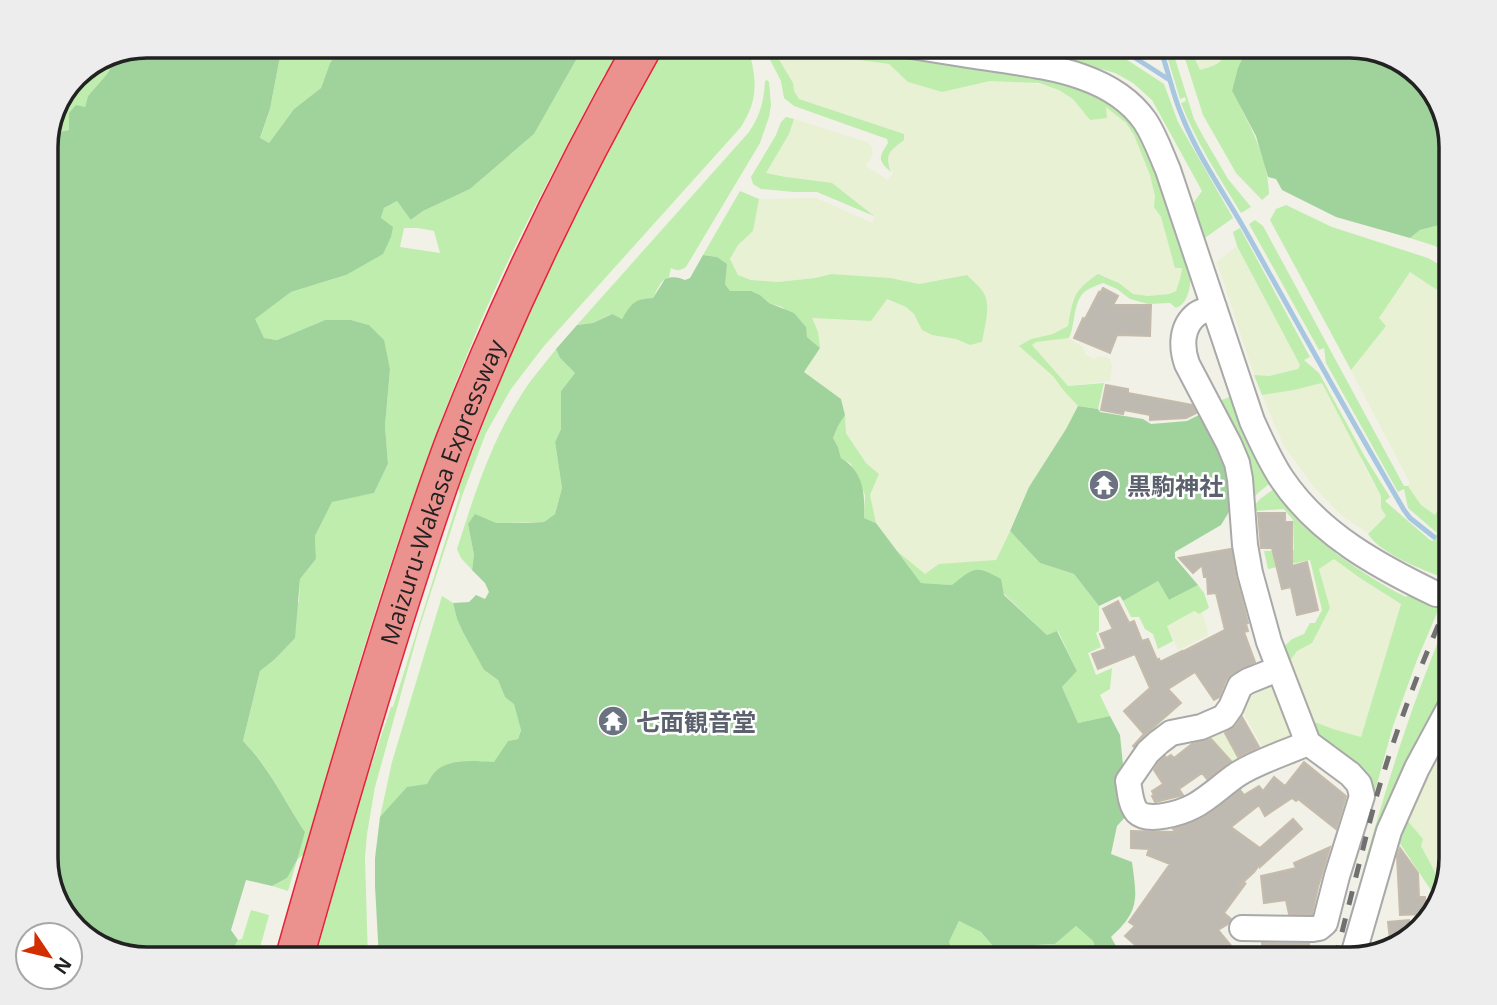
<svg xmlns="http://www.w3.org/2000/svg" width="1497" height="1005" viewBox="0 0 1497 1005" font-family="'Open Sans','Noto Sans JP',sans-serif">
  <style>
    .farmland { fill: #e8f1d3 }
    .grass { fill: #bfedad; fill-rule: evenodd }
    .forest { fill: #a0d39c }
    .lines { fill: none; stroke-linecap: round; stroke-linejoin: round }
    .stream { stroke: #a7c7e1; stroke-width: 5 }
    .building { fill: #bfbab1; stroke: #c5bbaa; stroke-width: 2 }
    .minor-casing { stroke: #a9a9a9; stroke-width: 28 }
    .highway-casing { stroke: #e3233a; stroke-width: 40 }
    .minor { stroke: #fff; stroke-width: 24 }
    .highway { stroke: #eb918e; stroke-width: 37 }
    .rail { stroke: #707070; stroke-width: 5; stroke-dasharray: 14 14; stroke-linecap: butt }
    .labels { text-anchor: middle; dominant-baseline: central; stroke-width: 5; stroke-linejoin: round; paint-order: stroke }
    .worship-label { font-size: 24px; font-weight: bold; fill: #5b616d; stroke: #fff; text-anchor: start }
    .street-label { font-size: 24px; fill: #222; stroke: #fff }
    .rim { fill: none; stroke: #222; stroke-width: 3.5 }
  </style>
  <rect width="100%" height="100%" fill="#f2f1e8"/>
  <path class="farmland" d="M 799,45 L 830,56 L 889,64 L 908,82 L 942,92 L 990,81 L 1029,82 L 1059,89 L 1073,99 L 1090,120 L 1106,106 L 1126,123 L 1134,134 L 1150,175 L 1156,196 L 1154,207 L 1161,217 L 1175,268 L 1182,267 L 1180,279 L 1176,291 L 1169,294 L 1148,296 L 1133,294 L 1119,283 L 1104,276 L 1073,299 L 1068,326 L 1053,334 L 1031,339 L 1020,346 L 1053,376 L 1064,391 L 1078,406 L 1066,429 L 1029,487 L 996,560 L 925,574 L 897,551 L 876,523 L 870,495 L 879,474 L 866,463 L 846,432 L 845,415 L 841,399 L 803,371 L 818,332 L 811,318 L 871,321 L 886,299 L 906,307 L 914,314 L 922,330 L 932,335 L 956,339 L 970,345 L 966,275 L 919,284 L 890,278 L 831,274 L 815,278 L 779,282 L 751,280 L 738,275 L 730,259 L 738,245 L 753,231 L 759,199 L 816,198 L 873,223 L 874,216 L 786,177 L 766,173 L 789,134 L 794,119 L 867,142 L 872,148 L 873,153 L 866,166 L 888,180 L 893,173 L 887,162 L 887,156 L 891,150 L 904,140 L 903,134 L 799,99 L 794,91 L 792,83 L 771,46 Z
    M 1189,46 L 1230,46 L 1223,59 L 1217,65 L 1199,70 Z
    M 1237,246 L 1300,365 L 1298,369 L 1268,376 L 1254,375 L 1217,262 Z
    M 1410,271 L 1451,299 L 1451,489 L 1435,515 L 1421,505 L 1408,486 L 1410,483 L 1351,370 L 1386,325 L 1379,318 Z
    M 1069,338 L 1084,348 L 1085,354 L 1093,359 L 1100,356 L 1110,358 L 1112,367 L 1110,381 L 1068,386 L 1031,346 L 1035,342 Z
    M 1322,383 L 1362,457 L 1361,461 L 1381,496 L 1381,508 L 1386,516 L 1368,533 L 1341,515 L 1314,487 L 1284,446 L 1262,395 L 1294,390 Z
    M 1334,559 L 1360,578 L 1401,603 L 1361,737 L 1332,729 L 1304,718 L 1285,668 L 1297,651 L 1312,643 L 1330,608 L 1319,569 Z
    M 1194,611 L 1198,614 L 1202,612 L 1206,624 L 1208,635 L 1178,650 L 1167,626 Z
    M 1271,675 L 1299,741 L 1235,770 L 1204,729 L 1221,723 L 1243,759 L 1263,748 L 1237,701 Z
    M 1451,743 L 1451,859 L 1443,887 L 1406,819 L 1431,763 Z"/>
  <path class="grass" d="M 282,46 L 343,47 L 330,63 L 321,88 L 294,109 L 269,143 L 260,139 L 270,109 Z
    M 584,46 L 625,46 L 609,73 L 605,73 C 561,157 515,240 478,328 C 406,499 354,676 304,854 L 297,860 L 288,891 L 272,886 L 287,878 L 305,832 C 284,801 270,767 243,741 L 260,671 L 274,660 L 299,601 L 300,579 L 316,559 L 315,536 L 332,501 L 374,493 L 388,464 L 385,426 L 390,369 L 383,340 L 369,325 L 351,320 L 325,320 L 277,340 L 264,338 L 254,319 L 291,292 L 346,275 L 381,218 L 384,208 L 397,201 L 412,220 L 423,211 L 470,189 L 534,134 ZM 404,228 L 418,228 L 434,231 L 440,253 L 400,247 Z
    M 661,46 L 748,46 C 756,78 760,97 741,127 L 544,346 L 511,389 L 486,433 L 462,496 L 419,629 L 375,787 L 367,834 L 365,858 L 368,959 L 315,959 L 359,801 L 391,707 L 393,707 L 460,494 L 458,489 L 505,368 L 548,271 L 638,94 L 637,91 Z
    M 763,46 L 771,46 L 793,83 L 794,91 L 799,99 L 904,134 L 904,140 C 890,151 884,153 891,172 C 877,160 879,157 888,143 L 887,139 L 794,106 L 784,98 L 781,81 Z
    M 799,46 L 850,46 L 1042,75 L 1099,93 L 1140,127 L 1192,268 C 1190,282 1191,302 1176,308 L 1170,303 L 1148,304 L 1130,299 L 1117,289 L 1103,283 C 1098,285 1092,287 1087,290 C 1072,300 1076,324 1069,338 L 1036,342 L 1032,345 L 1068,386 L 1104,383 L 1098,409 L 1078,406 L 1064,391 L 1053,376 L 1019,346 L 1031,339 L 1053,334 L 1068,326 C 1073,298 1073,291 1098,274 L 1119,283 L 1133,294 L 1148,296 L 1169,294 L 1176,291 L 1180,279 L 1182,268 L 1175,268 L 1161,217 L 1154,207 L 1155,196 L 1150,175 L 1134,135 L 1126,123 L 1106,107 L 1107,118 L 1090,120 L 1073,99 L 1059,90 L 1039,83 L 990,81 L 942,92 L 908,82 L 889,64 L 830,56 Z
    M 961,46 L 1106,46 L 1164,84 L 1178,122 L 1233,218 L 1202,240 L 1190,208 L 1202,191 L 1152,100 L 1133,83 L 1115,73 L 1094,67 Z
    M 1164,46 L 1171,46 L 1194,119 L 1203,136 L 1228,179 L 1251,207 L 1241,213 C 1219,177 1196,142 1181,103 L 1186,101 L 1185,97 L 1180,99 Z
    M 1181,46 L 1189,46 L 1200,70 C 1217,65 1223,63 1230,46 L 1248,46 L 1232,91 C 1249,124 1268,156 1269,194 L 1262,200 L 1236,173 L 1203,115 Z
    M 117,58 L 107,74 L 88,96 L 85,107 L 69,130 L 54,133 L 46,142 L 75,75 Z
    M 767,80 L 769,82 L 771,105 L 769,117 L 760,143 L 686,267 C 680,271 677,271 671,268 L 669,277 C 660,280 657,290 653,298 L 643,299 L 622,319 L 611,314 L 593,323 L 577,325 L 749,132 C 760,116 764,101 765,81 Z
    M 786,117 L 794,119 L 789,134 L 766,173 L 786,177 L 832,183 L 874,216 L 817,192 L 794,192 L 761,189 L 753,184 L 751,177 L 776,135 L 781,122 Z
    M 740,191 L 759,199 L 753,231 L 738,245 L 730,259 L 738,275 L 751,280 L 778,282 L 815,278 L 831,274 L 890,278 L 919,284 L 967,275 C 972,280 979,286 983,292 C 992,305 984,328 982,342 L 970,345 L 956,339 L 932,335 L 922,330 L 914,314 L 906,307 L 887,299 L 871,321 L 812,318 L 818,332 L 820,348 L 807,337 L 805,327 L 782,307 L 769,303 L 760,295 L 753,291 L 730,291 L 725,284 L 717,257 L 703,255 Z
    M 1286,205 L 1332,227 L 1428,258 L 1451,271 L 1451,299 L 1410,272 L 1379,318 L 1386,326 L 1351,370 L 1270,220 L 1276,209 Z
    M 1255,220 L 1263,226 L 1404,486 L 1408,486 L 1421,505 L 1435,515 L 1451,489 L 1451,580 L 1417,660 L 1393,726 L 1357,856 L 1352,855 L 1367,796 L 1312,739 L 1304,718 L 1333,729 L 1361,737 L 1401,604 L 1360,578 L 1334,559 L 1319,569 L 1330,608 L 1312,643 L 1297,651 L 1285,668 L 1279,651 L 1292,639 L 1304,634 L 1310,623 L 1315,623 L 1322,610 L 1310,560 L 1268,569 L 1264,551 L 1294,550 L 1293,520 L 1284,509 L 1255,511 L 1256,554 L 1249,512 L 1260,499 L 1275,488 L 1336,550 L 1335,553 C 1358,569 1381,585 1406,597 L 1409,594 L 1431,606 L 1444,578 C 1421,569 1381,554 1368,534 L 1386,516 L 1381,508 L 1381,496 L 1322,383 L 1294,390 L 1262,395 L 1254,375 L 1269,376 L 1298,369 L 1300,365 L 1237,246 L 1233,232 L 1240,228 L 1310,357 L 1304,360 L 1319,373 L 1365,457 L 1390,497 L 1385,501 L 1430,540 L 1433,541 L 1437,533 L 1408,508 L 1404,489 L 1398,492 L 1326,363 L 1324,348 L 1319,350 L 1249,224 Z
    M 1451,222 L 1451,255 L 1435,246 L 1410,238 L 1420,230 Z
    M 556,349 L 560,358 L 575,373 L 561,391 L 561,429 L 555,442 L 562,488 L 555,514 L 544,522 L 468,524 L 474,555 L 472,570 L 461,558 L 457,549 C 474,496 490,444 520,397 C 530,380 544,365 556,349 Z
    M 1232,396 L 1272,482 L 1259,492 L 1248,504 L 1217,407 L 1222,400 Z
    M 845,415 L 846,433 L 866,463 L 879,474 L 870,495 L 876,523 L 864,518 L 865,495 L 851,464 L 841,458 L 838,447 L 833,438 L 838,426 Z
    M 1010,531 L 1040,563 L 1074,574 L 1099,606 L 1099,631 L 1096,633 L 1101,647 L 1088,653 L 1096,675 L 1112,668 L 1110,689 L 1100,695 L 1110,716 L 1078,723 L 1062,687 L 1077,671 L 1058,631 L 1047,635 L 1004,594 L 952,585 L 921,583 L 897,551 L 925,574 L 939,564 L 996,560 Z
    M 1158,581 L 1169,600 L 1198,585 L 1204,593 L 1209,608 L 1199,614 L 1194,611 L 1167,626 L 1173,641 L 1158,649 L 1153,634 L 1145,629 L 1139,617 L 1131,617 L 1123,601 Z
    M 442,596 L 453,603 L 457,619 L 484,670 L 498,680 L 505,697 L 514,703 L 521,729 L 518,739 L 508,741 L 494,763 L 479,761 L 449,764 L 436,771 L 427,784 L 380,817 L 392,762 Z
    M 1451,612 L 1451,696 L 1372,860 L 1366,858 C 1390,775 1415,692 1451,612 Z
    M 1451,715 L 1451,743 L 1431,763 L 1423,777 L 1406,819 L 1423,839 L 1421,846 L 1443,887 L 1438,901 L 1393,833 L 1421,770 Z
    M 251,910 L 269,915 L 257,959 L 222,959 L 231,952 L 238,940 L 242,939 Z
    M 959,921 L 981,932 L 1003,958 L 1011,959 L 959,959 L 955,956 L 949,942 Z
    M 1076,926 L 1093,941 L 1096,955 L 1100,959 L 1023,959 L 1036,945 L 1055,944 Z"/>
  <path class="forest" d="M 147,45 L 282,46 L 270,109 L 260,138 L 269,143 L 294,109 L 321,88 L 330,63 L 342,46 L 584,46 L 534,134 L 470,189 L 423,211 L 411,220 L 397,201 L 384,208 L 381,218 L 393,227 L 391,237 L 383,254 L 346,275 L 291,292 L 255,319 L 264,338 L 277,340 L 325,320 L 351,320 L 369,325 L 384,340 L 390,369 L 385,426 L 388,464 L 374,493 L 332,502 L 315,536 L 316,559 L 300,579 L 295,638 L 274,660 L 260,671 L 243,741 C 270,768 284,801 305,832 L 297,860 L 287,878 L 272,886 L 246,880 L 231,930 L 238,940 L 231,952 L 222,959 L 147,959 L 90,942 L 59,909 L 46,865 L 46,142 L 54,133 L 69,130 L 69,113 L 76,105 L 85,107 L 88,96 L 107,74 L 117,58 Z
    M 1248,46 L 1350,46 L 1407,63 L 1438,96 L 1451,146 L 1451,222 L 1420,230 L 1410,238 L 1336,217 L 1282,190 L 1276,179 L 1268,177 L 1256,136 L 1232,91 L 1238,68 Z
    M 703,255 L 717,257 L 727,264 L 725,284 L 730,291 L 752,291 L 760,295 L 769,303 L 794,313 L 806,327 L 807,337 L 820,348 L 804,372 L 841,399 L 845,415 L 838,426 L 833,438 L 838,447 L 841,458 C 864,472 865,494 864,518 L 876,523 L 921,583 L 952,585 C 975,567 975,565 1001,579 L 1004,595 L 1047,635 L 1057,631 L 1077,671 L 1062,687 L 1078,723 L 1110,716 L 1120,735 L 1128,814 L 1117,826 L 1111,854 L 1132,862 C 1137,899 1140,911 1111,937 L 1123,959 L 1100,959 L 1097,955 L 1093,941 L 1076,926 L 1055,944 L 1036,945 L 1023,959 L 1004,959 L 981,932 L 959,921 L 949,942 L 955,956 L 959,959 L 379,959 L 375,886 L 375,858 L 380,817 L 407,787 L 427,784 C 430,779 433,773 437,770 C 452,758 477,761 494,762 L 508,741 L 518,739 L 521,730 L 514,704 L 505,697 L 498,680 L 484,670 L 463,632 L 457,619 L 453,603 L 469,602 L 476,595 L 485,599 L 489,592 L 485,583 L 472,570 L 474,555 L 468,524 L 475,514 L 496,523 L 525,523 L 544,522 L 555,514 L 562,488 L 555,442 L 561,429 L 561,391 L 575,373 L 560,358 L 556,349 L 577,325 L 593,323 L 612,314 L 622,319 C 632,303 634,299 653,298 L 665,279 C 671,276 679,277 685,280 L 690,278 Z
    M 1078,406 L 1098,409 L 1100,412 L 1143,419 L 1151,424 L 1187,421 L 1205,412 L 1224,446 L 1235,502 L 1221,525 L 1175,552 L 1175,558 L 1198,585 L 1169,600 L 1158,581 L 1123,601 L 1120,596 L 1099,606 L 1074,574 L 1040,563 L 1010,531 L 1029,487 L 1066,429 Z"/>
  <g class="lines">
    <path class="stream" d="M 1115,45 L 1168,79
      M 1159,45 C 1168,69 1172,93 1182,116 C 1199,159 1227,197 1249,237 C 1300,328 1351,420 1404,510 L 1410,518 L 1434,537"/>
  </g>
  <path class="building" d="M 1103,288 L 1118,296 L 1113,305 L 1151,305 L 1150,336 L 1117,335 L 1110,353 L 1074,338 L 1083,318 L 1085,319 L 1099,292 L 1100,293 Z
    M 1106,385 L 1128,389 L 1128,393 L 1192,405 L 1196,413 L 1186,418 L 1150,420 L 1150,415 L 1124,410 L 1123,414 L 1101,410 Z
    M 1110,470 L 1114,497 L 1099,500 L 1094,473 Z
    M 1258,513 L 1285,513 L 1285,522 L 1292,522 L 1292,566 L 1307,562 L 1318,610 L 1297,615 L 1291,587 L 1282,589 L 1272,548 L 1261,548 Z
    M 1231,549 L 1236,577 L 1248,623 L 1246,624 L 1248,631 L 1244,632 L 1255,662 L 1232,674 L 1226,680 L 1219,697 L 1214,700 L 1195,672 L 1168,689 L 1181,703 L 1148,732 L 1134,747 L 1133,746 L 1144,734 L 1124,711 L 1150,688 L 1135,654 L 1098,669 L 1092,654 L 1106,649 L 1100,634 L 1113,629 L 1103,609 L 1118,601 L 1129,623 L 1134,621 L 1142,641 L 1148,639 L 1157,660 L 1159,659 L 1160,662 L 1182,651 L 1182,652 L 1225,630 L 1216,593 L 1208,594 L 1207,577 L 1204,577 L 1202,565 L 1193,573 L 1179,558 Z
    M 622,707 L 629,727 L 603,735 L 597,716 Z
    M 1242,717 L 1259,747 L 1238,757 L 1225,733 L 1236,726 Z
    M 1211,739 L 1231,761 L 1207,779 L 1202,773 L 1179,789 L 1183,795 L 1155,802 L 1152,796 L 1154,795 L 1152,791 L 1163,784 L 1154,770 L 1159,762 L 1165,756 L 1166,758 L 1171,755 L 1174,758 L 1192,744 Z
    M 1304,762 L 1346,796 L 1336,829 L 1298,799 L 1296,801 L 1292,798 L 1265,816 L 1259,805 L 1231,827 L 1260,848 L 1293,819 L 1302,829 L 1260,867 L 1260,864 L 1254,872 L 1238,887 L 1246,883 L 1224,913 L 1231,919 L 1228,924 L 1218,930 L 1242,959 L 1151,959 L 1125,936 L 1135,926 L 1129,922 L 1170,864 L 1147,855 L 1149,849 L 1131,848 L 1131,831 L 1176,832 L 1173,829 L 1201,819 L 1240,790 L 1244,795 L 1259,786 L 1263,791 L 1274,777 L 1285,786 Z
    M 1330,847 L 1318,887 L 1312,914 L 1289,914 L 1286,900 L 1264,903 L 1261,876 L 1296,868 L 1294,863 Z
    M 1400,848 L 1418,873 L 1419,897 L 1425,897 L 1426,914 L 1400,915 L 1397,856 Z
    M 1409,920 L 1410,937 L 1401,946 L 1391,949 L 1388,922 Z
    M 1262,943 L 1309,944 L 1310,959 L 1263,959 Z"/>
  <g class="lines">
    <g class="minor-casing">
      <path id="minor" d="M 906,45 C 936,50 966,55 996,59 C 1048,67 1112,74 1145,121 C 1155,136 1161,154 1168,170 L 1252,421 C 1261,441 1270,461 1282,479 C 1319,534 1378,566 1436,594
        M 1214,307 C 1209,309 1202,311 1197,314 C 1181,326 1181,347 1187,364 L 1229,444 L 1237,463 L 1240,479 L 1245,545 L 1250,573 L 1269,642 L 1308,743 L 1350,774 L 1359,784 L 1362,796 L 1337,876 L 1325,923 L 1319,928 L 1313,929 L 1242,928
        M 1278,669 L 1248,681 L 1240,686 L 1231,707 L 1224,717 L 1201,727 L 1171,733 L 1159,742 L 1148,752 L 1128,781 C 1130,791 1130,804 1137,812 C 1148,823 1181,813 1194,806 C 1209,798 1223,784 1238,774 C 1259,761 1285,753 1308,743
        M 1352,959 L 1389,831 L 1417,768 L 1451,705"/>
    </g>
    <g class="highway-casing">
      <g id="highway">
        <path id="s1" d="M 294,959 C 324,853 355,746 388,640 C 409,573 430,506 455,440 C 508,304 572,173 644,45"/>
      </g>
    </g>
    <use href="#minor" class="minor"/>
    <use href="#highway" class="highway"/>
    <path class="rail" d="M 1335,959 C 1349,906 1362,851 1376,798 C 1396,729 1422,661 1451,596"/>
  </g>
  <defs>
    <g id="temple-disc" transform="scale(1.575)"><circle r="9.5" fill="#6b7280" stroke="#fff"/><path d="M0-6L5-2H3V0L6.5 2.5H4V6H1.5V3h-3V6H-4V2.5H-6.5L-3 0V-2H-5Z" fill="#fff"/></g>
  </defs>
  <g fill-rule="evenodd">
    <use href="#temple-disc" x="1104" y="485"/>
    <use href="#temple-disc" x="613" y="721"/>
  </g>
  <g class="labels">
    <g class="worship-label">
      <text x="1127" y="485">黒駒神社</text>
      <text x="636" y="721">七面観音堂</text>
    </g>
    <g class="street-label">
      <text stroke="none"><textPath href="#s1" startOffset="490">Maizuru-Wakasa Expressway</textPath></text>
    </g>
  </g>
  <path d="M0 0H1497V1005H0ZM147 58H1350A89 89 0 0 1 1439 147V858A89 89 0 0 1 1350 947H147A89 89 0 0 1 58 858V147A89 89 0 0 1 147 58Z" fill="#ededed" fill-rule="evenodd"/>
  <path class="rim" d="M147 58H1350A89 89 0 0 1 1439 147V858A89 89 0 0 1 1350 947H147A89 89 0 0 1 58 858V147A89 89 0 0 1 147 58Z"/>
  <g transform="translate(49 956) rotate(125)"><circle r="33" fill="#ffffff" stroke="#a7a7a7" stroke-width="2"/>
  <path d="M0-5L12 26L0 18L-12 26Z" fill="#d32e00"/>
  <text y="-10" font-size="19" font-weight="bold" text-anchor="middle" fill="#222222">N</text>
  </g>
</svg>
